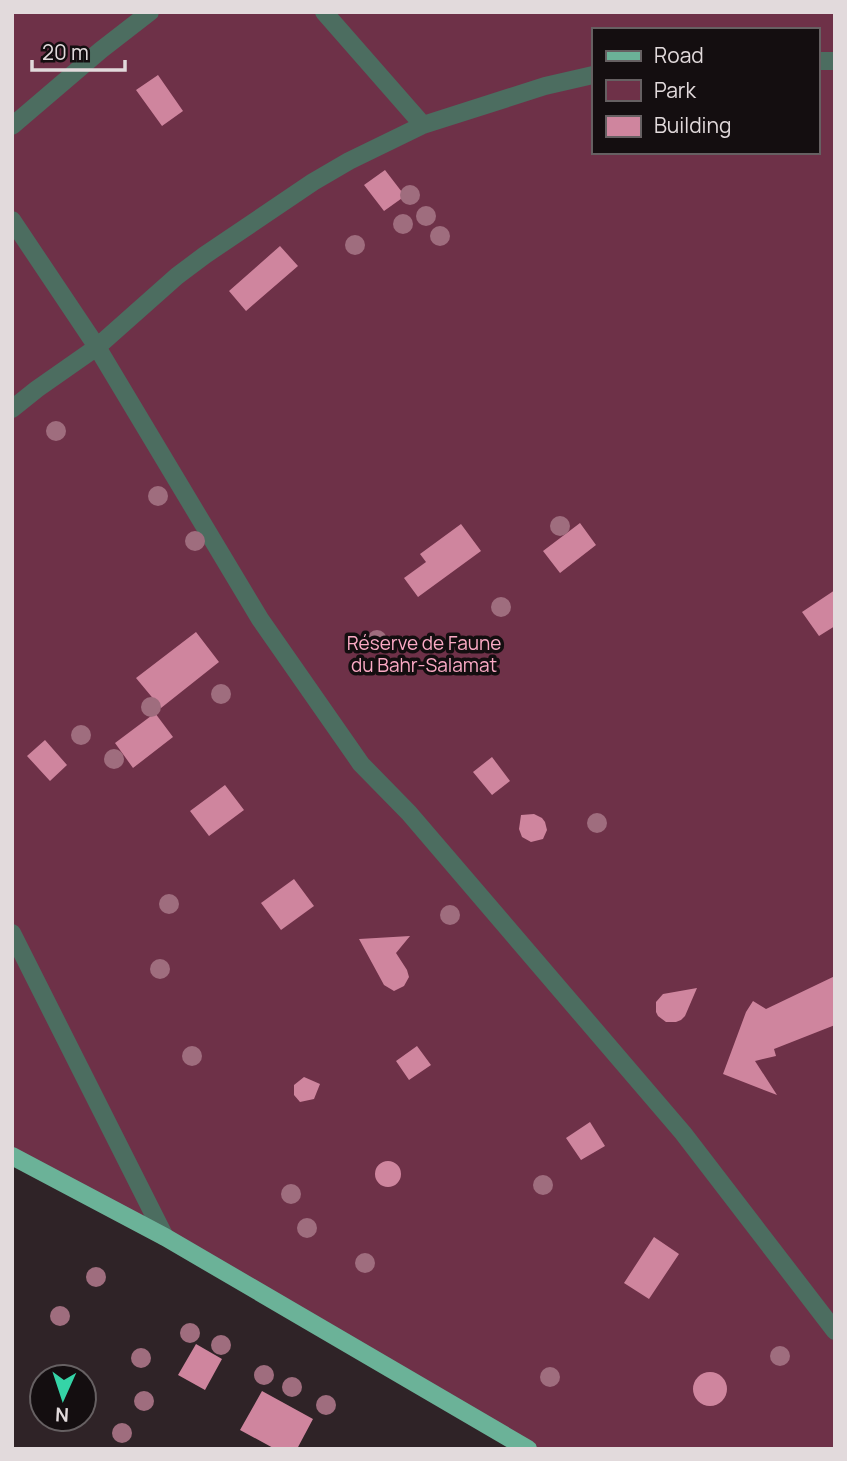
<svg xmlns="http://www.w3.org/2000/svg" width="847" height="1461" viewBox="0 0 847 1461" font-family="Manrope,sans-serif">
  <style>
    .green { fill: #6e3148; fill-rule: evenodd }
    .building { fill: #cf859e }
    .lines { fill: none; stroke-linecap: round; stroke-linejoin: round }
    .minor { stroke: #4c6d60; stroke-width: 18 }
    .major { stroke: #6bb298; stroke-width: 18 }
    .tree { fill: #9f6d7e }
    .labels { text-anchor: middle; dominant-baseline: central; stroke-width: 7; stroke-linejoin: round; paint-order: stroke }
    .park-label { font-size: 19px; fill: #fbaac5; stroke: #140e10 }
  </style>
  <rect width="100%" height="100%" fill="#2f2327"/>
  <path class="green" d="M 12,12 L 835,12 L 835,1449 L 528,1449 L 12,1156 ZM 593,30 L 817,30 L 817,152 L 593,152 Z"/>
  <path class="building" d="M 158,75 L 183,111 L 162,126 L 136,90 Z
    M 385,170 L 405,196 L 384,211 L 364,185 Z
    M 280,246 L 298,266 L 246,311 L 229,291 Z
    M 580,523 L 596,545 L 560,573 L 543,551 Z
    M 461,524 L 481,551 L 418,597 L 404,578 L 426,562 L 420,554 Z
    M 835,590 L 835,626 L 819,636 L 802,612 Z
    M 196,632 L 219,662 L 161,708 L 136,678 Z
    M 155,713 L 173,737 L 133,768 L 115,743 Z
    M 45,740 L 67,765 L 50,781 L 27,756 Z
    M 492,757 L 510,781 L 492,795 L 473,772 Z
    M 225,785 L 244,810 L 209,836 L 190,811 Z
    M 534,814 L 542,818 L 545,822 L 547,830 L 543,839 L 531,842 L 522,837 L 519,829 L 521,815 Z
    M 294,879 L 314,906 L 281,930 L 261,903 Z
    M 410,936 L 396,953 L 407,970 L 409,977 L 404,986 L 394,991 L 384,985 L 359,939 Z
    M 835,976 L 835,1025 L 774,1049 L 776,1056 L 755,1061 L 777,1095 L 723,1074 L 746,1012 L 753,1001 L 766,1009 Z
    M 697,988 L 685,1016 L 681,1020 L 676,1022 L 666,1022 L 658,1016 L 656,1012 L 656,1002 L 663,994 Z
    M 417,1046 L 431,1065 L 409,1080 L 396,1061 Z
    M 304,1077 L 320,1084 L 314,1099 L 300,1102 L 294,1095 L 294,1085 Z
    M 590,1122 L 605,1146 L 581,1160 L 566,1138 Z
    M375 1174a13 13 0 1 1 26 0a13 13 0 1 1-26 0Z
    M 654,1237 L 679,1254 L 649,1299 L 624,1283 Z
    M 196,1344 L 222,1359 L 205,1390 L 178,1375 Z
    M693 1389a17 17 0 1 1 34 0a17 17 0 1 1-34 0Z
    M 262,1391 L 313,1419 L 297,1449 L 275,1449 L 240,1430 Z"/>
  <g class="lines">
    <path class="minor" d="M 324,12 L 423,125
      M 817,61 L 835,61
      M 12,126 L 101,50 L 150,12
      M 12,220 L 97,347 L 260,619 L 361,764 L 409,813 L 683,1133 L 835,1331
      M 12,409 L 37,389 L 97,347 L 177,276 L 205,255 L 313,182 L 349,161 L 423,125 L 545,86 L 593,75
      M 12,933 L 165,1237"/>
    <path class="major" d="M 12,1156 L 165,1237 L 528,1449"/>
  </g>
  <g class="tree">
    <circle cx="410" cy="195" r="10"/>
    <circle cx="426" cy="216" r="10"/>
    <circle cx="403" cy="224" r="10"/>
    <circle cx="440" cy="236" r="10"/>
    <circle cx="355" cy="245" r="10"/>
    <circle cx="56" cy="431" r="10"/>
    <circle cx="158" cy="496" r="10"/>
    <circle cx="560" cy="526" r="10"/>
    <circle cx="195" cy="541" r="10"/>
    <circle cx="501" cy="607" r="10"/>
    <circle cx="377" cy="640" r="10"/>
    <circle cx="221" cy="694" r="10"/>
    <circle cx="151" cy="707" r="10"/>
    <circle cx="81" cy="735" r="10"/>
    <circle cx="114" cy="759" r="10"/>
    <circle cx="597" cy="823" r="10"/>
    <circle cx="169" cy="904" r="10"/>
    <circle cx="450" cy="915" r="10"/>
    <circle cx="160" cy="969" r="10"/>
    <circle cx="192" cy="1056" r="10"/>
    <circle cx="543" cy="1185" r="10"/>
    <circle cx="291" cy="1194" r="10"/>
    <circle cx="307" cy="1228" r="10"/>
    <circle cx="365" cy="1263" r="10"/>
    <circle cx="96" cy="1277" r="10"/>
    <circle cx="60" cy="1316" r="10"/>
    <circle cx="190" cy="1333" r="10"/>
    <circle cx="221" cy="1345" r="10"/>
    <circle cx="780" cy="1356" r="10"/>
    <circle cx="141" cy="1358" r="10"/>
    <circle cx="264" cy="1375" r="10"/>
    <circle cx="550" cy="1377" r="10"/>
    <circle cx="292" cy="1387" r="10"/>
    <circle cx="144" cy="1401" r="10"/>
    <circle cx="326" cy="1405" r="10"/>
    <circle cx="122" cy="1433" r="10"/>
  </g>
  <g class="labels">
    <g class="park-label">
      <text x="424" y="643">Réserve de Faune<tspan x="424" dy="22">du Bahr-Salamat</tspan></text>
    </g>
  </g>
  <rect width="847" height="1461" fill="none" stroke="#e2dadc" stroke-width="28"/>
  <rect x="592" y="28" width="228" height="126" fill="#140e10" stroke="#666062" stroke-width="2"/>
  <rect x="606" y="51" width="35" height="10" fill="#6bb298" stroke="#666062" stroke-width="2"/>
  <text x="654" y="63" font-size="21" fill="#e2dadc">Road</text>
  <rect x="606" y="80" width="35" height="21" fill="#6e3148" stroke="#666062" stroke-width="2"/>
  <text x="654" y="98" font-size="21" fill="#e2dadc">Park</text>
  <rect x="606" y="116" width="35" height="21" fill="#cf859e" stroke="#666062" stroke-width="2"/>
  <text x="654" y="133" font-size="21" fill="#e2dadc">Building</text>
  <g transform="translate(63 1398) rotate(183)"><circle r="33" fill="#140e10" stroke="#666062" stroke-width="2"/>
  <path d="M0-5L12 26L0 18L-12 26Z" fill="#35d4a7"/>
  <text y="-10" font-size="19" font-weight="bold" text-anchor="middle" fill="#e2dadc">N</text>
  </g>
  <path d="M32 60v10h93v-10" fill="none" stroke="#e2dadc" stroke-width="3.5"/>
  <text x="42" y="60" font-size="21" fill="#e2dadc" stroke="#140e10" stroke-width="5" paint-order="stroke">20 m</text>
</svg>
